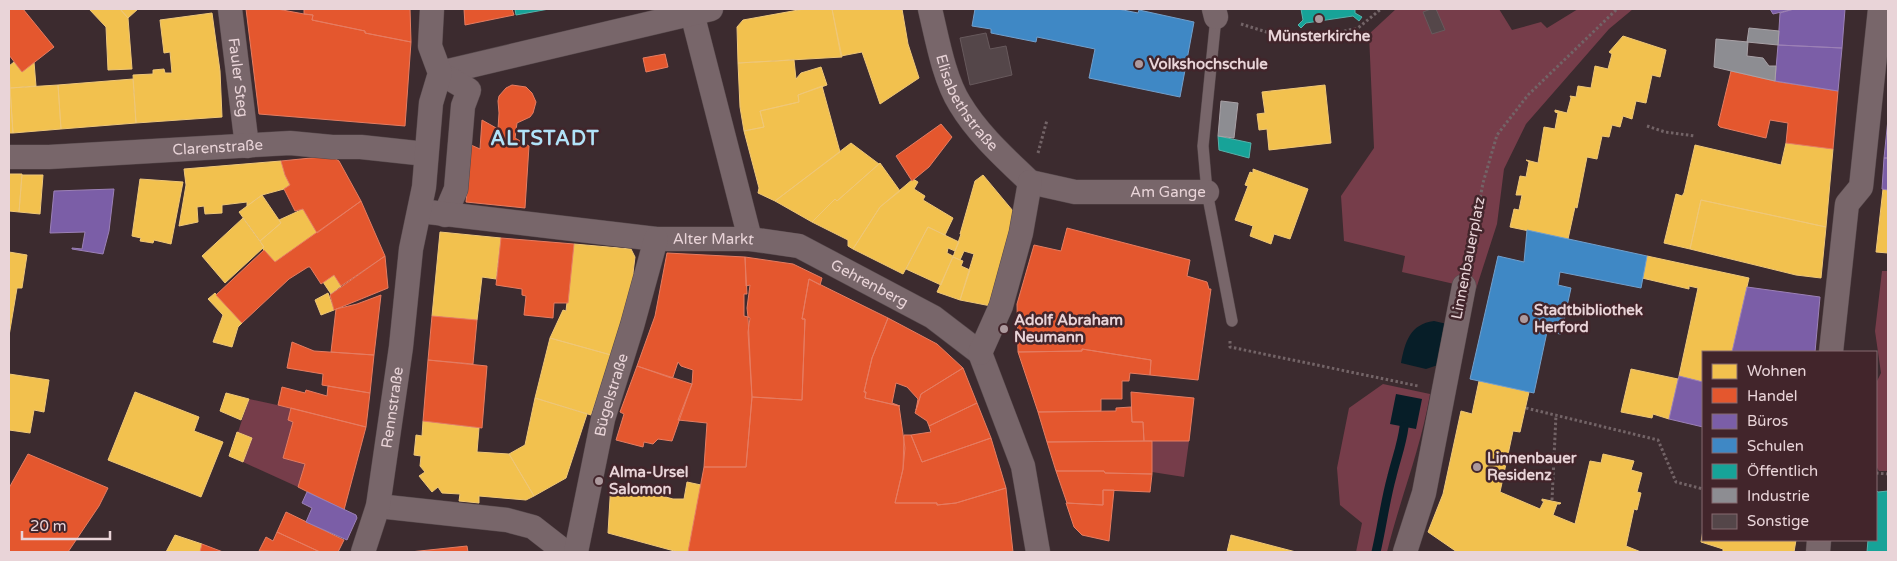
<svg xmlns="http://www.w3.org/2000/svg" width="1897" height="561" viewBox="0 0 1897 561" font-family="'Varela Round',sans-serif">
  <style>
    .green { fill: #763d4a }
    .water { fill: #071e28 }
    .homes { fill: #f2c14e; stroke: #efc777 }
    .shops { fill: #e4572e; stroke: #e67c61 }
    .offices { fill: #7b5ea7; stroke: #9c81b6 }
    .schools { fill: #3f88c5; stroke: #729fcb }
    .public { fill: #17a398; stroke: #56b2ab }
    .industry { fill: #8d8d92; stroke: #a9a2a7 }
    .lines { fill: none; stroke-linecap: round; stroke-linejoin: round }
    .stream { stroke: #071e28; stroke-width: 9 }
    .building { fill: #544649; stroke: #67595c }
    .lane-casing { stroke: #56484b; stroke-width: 12 }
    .street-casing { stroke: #56484b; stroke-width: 25 }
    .path { stroke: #736467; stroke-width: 3; stroke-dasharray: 2.5 2.5; stroke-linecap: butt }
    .lane { stroke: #78666a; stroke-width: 11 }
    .street { stroke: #78666a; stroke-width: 24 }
    .poi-dot { fill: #ac999d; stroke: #42252b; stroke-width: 2 }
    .labels { text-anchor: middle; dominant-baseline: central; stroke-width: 5; stroke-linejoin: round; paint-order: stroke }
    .poi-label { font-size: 15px; font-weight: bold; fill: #e9d4d8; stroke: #42252b; text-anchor: start }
    .street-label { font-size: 15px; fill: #e9d4d8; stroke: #42252b }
    .district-label { font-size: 20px; font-weight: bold; letter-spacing: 1px; fill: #b1e3f9; stroke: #42252b }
  </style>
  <rect width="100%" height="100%" fill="#3c2b2f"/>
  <path class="green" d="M 1396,9 L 1499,9 L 1512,30 L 1541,22 L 1547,28 L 1578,9 L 1633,9 L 1609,29 L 1526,124 L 1504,169 L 1497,224 L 1476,289 L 1402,272 L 1405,256 L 1344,241 L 1341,196 L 1374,148 L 1369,34 Z
    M 1882,271 L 1888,271 L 1888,471 L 1879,471 L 1876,466 L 1876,383 L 1881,373 L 1875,331 Z
    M 1383,384 L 1430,394 C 1421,448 1400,499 1387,552 L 1356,552 L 1362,523 L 1340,505 L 1337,468 L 1349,408 Z
    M 249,399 L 291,408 L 288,420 L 293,422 L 283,458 L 305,464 L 298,487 L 243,462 L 252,438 L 238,432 Z
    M 1152,441 L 1189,441 L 1184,477 L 1152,472 Z"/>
  <path class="water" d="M 1434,321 L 1447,324 L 1438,365 L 1426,369 L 1401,363 C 1405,342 1410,324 1434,321 Z
    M 1396,394 L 1422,399 L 1416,429 L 1390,424 Z"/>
  <path class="homes" d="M 89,9 L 120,9 L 128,18 L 132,69 L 108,70 L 106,27 Z
    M 120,9 L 138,9 L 128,18 Z
    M 804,9 L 832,9 L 842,57 L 738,63 L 737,27 L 743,20 Z
    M 832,9 L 902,9 L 908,44 L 919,78 L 880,104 L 862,52 L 841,56 Z
    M 212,13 L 220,71 L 222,117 L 136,123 L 133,75 L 153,74 L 153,70 L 164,69 L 165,73 L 172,73 L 170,52 L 164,53 L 160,20 Z
    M 1623,36 L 1666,50 L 1660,77 L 1652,75 L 1646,103 L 1636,101 L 1632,119 L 1623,116 L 1620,127 L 1612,125 L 1609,137 L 1602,136 L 1597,159 L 1587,157 L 1577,208 L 1575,207 L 1568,239 L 1510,227 L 1514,209 L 1519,210 L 1522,195 L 1516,195 L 1520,176 L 1526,177 L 1529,162 L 1526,160 L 1538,163 L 1544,127 L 1555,129 L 1558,113 L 1555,112 L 1555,110 L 1567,113 L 1571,98 L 1570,96 L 1576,97 L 1578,86 L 1591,88 L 1595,66 L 1608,69 L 1612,54 L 1609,52 Z
    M 794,60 L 796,79 L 801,73 L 821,67 L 827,85 L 798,95 L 799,102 L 760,111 L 764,127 L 744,131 L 740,107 L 738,63 Z
    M 14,62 L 22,72 L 34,62 L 36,86 L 10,88 L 9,66 Z
    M 9,72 L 13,133 L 9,133 Z
    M 133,79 L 136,123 L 61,129 L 58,85 Z
    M 58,85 L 61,129 L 13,133 L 10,88 Z
    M 1325,85 L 1331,143 L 1269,150 L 1267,129 L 1259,130 L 1257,114 L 1265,113 L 1262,92 Z
    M 822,86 L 840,152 L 775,201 L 758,193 L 759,188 L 744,131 L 764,127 L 760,111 L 799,102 L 798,95 Z
    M 851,143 L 879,164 L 837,201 L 835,199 L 812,222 L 775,201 Z
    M 1786,143 L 1833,149 L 1826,227 L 1701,200 L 1690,249 L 1664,243 L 1676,194 L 1682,196 L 1684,193 L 1695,145 L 1781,165 Z
    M 281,161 L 285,175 L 290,185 L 284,189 L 262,195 L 247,206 L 247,202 L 222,205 L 222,213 L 205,214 L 204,206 L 197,207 L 198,222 L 179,226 L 186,185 L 184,169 Z
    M 880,163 L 900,191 L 880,207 L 853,249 L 848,246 L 848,240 L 812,222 L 835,199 L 837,201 Z
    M 1253,169 L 1308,189 L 1290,239 L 1274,234 L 1271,244 L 1250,236 L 1253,226 L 1235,220 L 1248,186 L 1245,185 L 1250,172 L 1253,173 Z
    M 9,174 L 22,174 L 19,212 L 9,211 Z
    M 22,175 L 43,175 L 40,214 L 19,212 Z
    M 983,175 L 1013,211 L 1015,221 L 991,306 L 960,300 L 974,254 L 964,251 L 960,260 L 953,257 L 961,234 L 960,234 L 975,181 Z
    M 140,179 L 183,182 L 171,244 L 154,240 L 153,243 L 140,241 L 141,238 L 132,236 Z
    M 913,179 L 918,182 L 914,189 L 925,196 L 923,200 L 953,218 L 945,235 L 928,227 L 903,274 L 853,249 L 880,207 Z
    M 1883,189 L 1888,190 L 1888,253 L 1876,252 Z
    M 262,195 L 281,223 L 260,241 L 239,212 Z
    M 1701,200 L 1826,227 L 1821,278 L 1796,275 L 1690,249 Z
    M 303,209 L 317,233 L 275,262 L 262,248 L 264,247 L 260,241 L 281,223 L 279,220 Z
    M 243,218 L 264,247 L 225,283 L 202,256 Z
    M 928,227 L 959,242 L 955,251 L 948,248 L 947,253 L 953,256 L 941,285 L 906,269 Z
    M 440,232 L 501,238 L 496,279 L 482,277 L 477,320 L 432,316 Z
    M 574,244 L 631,249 L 635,257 L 633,273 L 636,274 L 629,306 L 611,355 L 550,338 L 563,310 L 566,311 Z
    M 9,252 L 27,255 L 22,288 L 17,288 L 9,336 Z
    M 1647,256 L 1749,278 L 1732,352 L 1703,352 L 1703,382 L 1679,376 L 1698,288 L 1689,286 L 1689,289 L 1642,278 Z
    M 953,257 L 963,261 L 961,266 L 970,270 L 960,300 L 937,292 Z
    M 334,275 L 341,286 L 331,294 L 323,282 Z
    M 215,293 L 242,323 L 238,327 L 232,347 L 213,342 L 223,315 L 208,299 Z
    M 328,293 L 334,310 L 321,315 L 315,300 Z
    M 550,338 L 611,355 L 591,415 L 535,398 Z
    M 1631,369 L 1678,379 L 1669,419 L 1653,414 L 1652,418 L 1621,412 Z
    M 9,374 L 49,380 L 44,412 L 34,410 L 30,433 L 9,430 Z
    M 1479,381 L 1529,392 L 1520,432 L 1513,431 L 1500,492 L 1540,509 L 1544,501 L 1542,501 L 1542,499 L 1561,503 L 1560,504 L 1557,504 L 1553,515 L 1575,524 L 1590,461 L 1601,463 L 1603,454 L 1634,461 L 1631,470 L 1642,473 L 1637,492 L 1641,493 L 1637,510 L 1634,509 L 1626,546 L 1641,552 L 1457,552 L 1428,532 L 1443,494 L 1461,411 L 1472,414 Z
    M 135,392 L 199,417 L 194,431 L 223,442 L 201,497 L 108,460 Z
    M 226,393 L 249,399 L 241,420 L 220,411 Z
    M 535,398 L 587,414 L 566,478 L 534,496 L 509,454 L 525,445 Z
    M 423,421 L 479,428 L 477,452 L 509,454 L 534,496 L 526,500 L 479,496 L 479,503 L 459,501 L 460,494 L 442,493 L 438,487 L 432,492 L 419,476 L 425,472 L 420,466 L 421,456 L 414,455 L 416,435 L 422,436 Z
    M 237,432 L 252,438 L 243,462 L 229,456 Z
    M 611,482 L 673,499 L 684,499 L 687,482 L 701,485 L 688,552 L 678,552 L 608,533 Z
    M 1703,530 L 1703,540 L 1796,540 L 1794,552 L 1723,552 L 1723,549 L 1701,542 Z
    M 175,535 L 202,544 L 200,552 L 166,552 Z
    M 1231,535 L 1296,552 L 1227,552 Z"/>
  <path class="shops" d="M 9,9 L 23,9 L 54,47 L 22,72 L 9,55 Z
    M 246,9 L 277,9 L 304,14 L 313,15 L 312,20 L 365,31 L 365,33 L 411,42 L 405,126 L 259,114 Z
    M 304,9 L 410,9 L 411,42 L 365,33 L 365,31 L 312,20 L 313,15 L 304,14 Z
    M 464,9 L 512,9 L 514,15 L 465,25 Z
    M 665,54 L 668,67 L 646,72 L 643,58 Z
    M 1731,71 L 1779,82 L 1838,91 L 1833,149 L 1786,143 L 1788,123 L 1770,120 L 1766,138 L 1720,127 L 1718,125 Z
    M 512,85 L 526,87 L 532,93 L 536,102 L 533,113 L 530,117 L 517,123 L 515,138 L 529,146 L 525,208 L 466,202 L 471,145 L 480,149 L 482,120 L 498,129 L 499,113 L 498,101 L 499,96 L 506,88 Z
    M 941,124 L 952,137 L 929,167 L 912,181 L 896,156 Z
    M 331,156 L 339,161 L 361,201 L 317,233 L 303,209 L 295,211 L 284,189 L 290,185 L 285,175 L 281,161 Z
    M 361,201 L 385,256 L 341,286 L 334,275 L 321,284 L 310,267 L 308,267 L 289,279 L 242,323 L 216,295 L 264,250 L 275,262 Z
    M 1067,228 L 1190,260 L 1187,276 L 1207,282 L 1209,289 L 1211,289 L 1198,380 L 1150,375 L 1151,360 L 1082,349 L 1082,351 L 1018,352 L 1017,304 L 1034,245 L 1061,251 Z
    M 501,238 L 574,244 L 568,303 L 554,303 L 553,318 L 524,315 L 526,296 L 522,295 L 522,289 L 496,285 Z
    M 667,253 L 745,257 L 747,294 L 744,294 L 744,316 L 748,317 L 752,397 L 746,467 L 704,467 L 707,423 L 678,420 L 692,384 L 693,370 L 681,366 L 678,362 L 673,377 L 671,378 L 637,366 L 655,316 Z
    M 385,256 L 388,288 L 334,310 L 330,295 Z
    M 745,257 L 793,264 L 822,278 L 820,285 L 809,279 L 802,319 L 805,319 L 802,400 L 752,397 L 748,332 L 750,318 L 748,317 L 747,308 L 750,285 L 746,286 Z
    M 809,279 L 888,318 L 872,358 L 864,392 L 866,392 L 865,398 L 899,406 L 905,448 L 903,469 L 895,503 L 937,503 L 937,505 L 956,503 L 1006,488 L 1013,552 L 688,552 L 704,467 L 746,467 L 752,397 L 802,400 L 805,319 L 802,319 Z
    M 381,295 L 374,355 L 331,352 L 336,309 L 357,304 Z
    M 432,316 L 477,320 L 473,364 L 428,360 Z
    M 888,318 L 937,344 L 963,368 L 921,394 L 916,410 L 918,399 L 907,387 L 896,383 L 892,403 L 900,406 L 865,398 L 866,392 L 864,392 L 872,358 Z
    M 292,342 L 314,351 L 374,355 L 370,393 L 322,385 L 323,374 L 287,368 Z
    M 1082,349 L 1151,360 L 1150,375 L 1130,373 L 1129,381 L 1122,381 L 1122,399 L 1101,399 L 1101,411 L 1038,412 L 1018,352 L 1082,351 Z
    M 428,360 L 487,366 L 482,428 L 423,421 Z
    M 637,366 L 692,384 L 672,441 L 658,439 L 653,444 L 644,442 L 643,447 L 616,440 L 624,414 L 620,412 Z
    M 963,368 L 977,403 L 929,426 L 927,421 L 915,413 L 921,394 Z
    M 328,386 L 370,393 L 366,427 L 278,405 L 282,387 L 305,393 L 306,390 L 327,396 Z
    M 1131,392 L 1194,398 L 1189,441 L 1144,441 L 1143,422 L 1132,422 Z
    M 977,403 L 991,438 L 922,462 L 911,435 L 931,432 L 929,426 Z
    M 1131,407 L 1132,422 L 1143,422 L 1144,441 L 1047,442 L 1038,412 L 1116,411 L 1116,408 Z
    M 291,408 L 366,427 L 344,510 L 298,487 L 305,464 L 283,458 L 293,422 L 288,420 Z
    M 904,435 L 911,435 L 922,462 L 991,438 L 1006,488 L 956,503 L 937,505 L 937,503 L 895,503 L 903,469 Z
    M 1152,441 L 1152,474 L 1105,473 L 1104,471 L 1056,471 L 1047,442 Z
    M 28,454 L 108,488 L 99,506 L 68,552 L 9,552 L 9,488 Z
    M 1056,471 L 1104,471 L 1105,473 L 1152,474 L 1150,492 L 1103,490 L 1103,505 L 1067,503 Z
    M 1103,490 L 1114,490 L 1109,541 L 1082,535 L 1074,527 L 1066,503 L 1103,505 Z
    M 286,512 L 344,540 L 338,552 L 320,552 L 277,532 Z
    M 277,532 L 320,552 L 259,551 L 266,537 L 273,541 Z
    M 202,544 L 223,552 L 200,552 Z
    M 467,546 L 468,552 L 410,552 Z"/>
  <path class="offices" d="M 1770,9 L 1794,9 L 1773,14 Z
    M 1794,9 L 1845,9 L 1842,48 L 1778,45 L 1780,13 Z
    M 1778,45 L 1842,48 L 1838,91 L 1775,81 Z
    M 1888,119 L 1888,158 L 1884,158 Z
    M 1884,158 L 1888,158 L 1888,190 L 1882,189 Z
    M 114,189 L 109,231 L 103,254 L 72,249 L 72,248 L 82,249 L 85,232 L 50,233 L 54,191 Z
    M 1747,287 L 1820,297 L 1815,352 L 1732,352 Z
    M 1679,376 L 1703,382 L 1703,427 L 1669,419 Z
    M 307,492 L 356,515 L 357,518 L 347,540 L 306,522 L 312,508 L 302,503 Z"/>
  <path class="schools" d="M 975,9 L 1118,9 L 1138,13 L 1139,10 L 1194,22 L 1180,97 L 1089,78 L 1095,49 L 1037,37 L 1036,42 L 991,33 L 991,29 L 972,26 Z
    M 1527,230 L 1647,256 L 1641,288 L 1560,272 L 1558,285 L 1571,288 L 1561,334 L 1547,332 L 1534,393 L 1470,379 L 1498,256 L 1524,262 Z"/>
  <path class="public" d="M 515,9 L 549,9 L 516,15 Z
    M 1301,9 L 1355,9 L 1355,13 L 1362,17 L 1359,21 L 1353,16 L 1306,23 L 1301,28 L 1298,25 L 1303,20 Z
    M 1218,136 L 1251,143 L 1249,158 L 1219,150 Z
    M 1876,490 L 1878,492 L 1888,491 L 1888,552 L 1867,552 L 1868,540 L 1876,540 Z"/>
  <path class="industry" d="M 1749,28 L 1779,31 L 1778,45 L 1747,42 Z
    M 1716,39 L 1748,42 L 1747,56 L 1763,58 L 1769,66 L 1776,66 L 1775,81 L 1714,67 Z
    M 1221,101 L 1238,103 L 1234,138 L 1218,136 Z"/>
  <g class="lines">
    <path class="stream" d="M 1376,552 C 1382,527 1385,501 1392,476 C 1396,459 1402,444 1404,427"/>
  </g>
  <path class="building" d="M 1431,9 L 1436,9 L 1445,30 L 1432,34 L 1423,12 Z
    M 986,33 L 990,49 L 1006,46 L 1012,75 L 970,85 L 960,38 Z"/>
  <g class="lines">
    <g class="lane-casing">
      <path id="lane" d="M 1216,17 L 1203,146 L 1207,192 L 1232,321"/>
    </g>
    <g class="street-casing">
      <g id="street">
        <path id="s1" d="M 230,9 L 247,146"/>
        <path id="s2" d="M 930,9 C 937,38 944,79 960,104 C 978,134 1005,158 1030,182"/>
        <path d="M 1214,9 L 1216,17"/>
        <path d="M 692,13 L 750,239"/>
        <path d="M 440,73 L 711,9"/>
        <path d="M 440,73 L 469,90 L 463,106 L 456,189 L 445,215"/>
        <path id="s3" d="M 9,157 L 49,157 L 290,143 L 332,147 L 361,147 L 426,154"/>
        <path id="s4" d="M 1030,182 L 1075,192 L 1207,192"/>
        <path id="s5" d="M 420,211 L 656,239 L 750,239 L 799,246 L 933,317 L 980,353 L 1023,466 L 1038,552"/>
        <path d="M 1831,352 L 1847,204 L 1861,187 L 1880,9"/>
        <path d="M 980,353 L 1001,306 L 1021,233 L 1030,182"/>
        <path d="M 378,506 L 507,520 L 533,527 L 565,552"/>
        <path id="s6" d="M 363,552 L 378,506 L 401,347 L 411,249 L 424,187 L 431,103 L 440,73 L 430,46 L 432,9"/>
        <path id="s7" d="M 576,552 L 603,419 L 632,326 L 656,239"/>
        <path d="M 1405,552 L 1424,493 L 1464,286"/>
        <path d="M 1818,552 L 1819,540"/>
      </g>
    </g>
    <path class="path" d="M 1241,24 L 1273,34 L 1305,36 L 1340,32 L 1358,28 L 1381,9
      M 1647,126 L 1665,132 L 1695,136
      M 1038,153 L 1047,120
      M 1468,261 L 1483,183 L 1497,135 L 1528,95 L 1617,9
      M 1230,341 L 1230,347 L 1418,386
      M 1526,408 L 1658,440 L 1676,482 L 1703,489
      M 1876,473 L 1888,474
      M 1552,500 L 1556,415"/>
    <use href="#lane" class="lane"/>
    <use href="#street" class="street"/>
  </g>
  <g class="poi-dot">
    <circle cx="1319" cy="19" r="5"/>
    <circle cx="1139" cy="64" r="5"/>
    <circle cx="1524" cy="319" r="5"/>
    <circle cx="1004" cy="329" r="5"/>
    <circle cx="1477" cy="467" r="5"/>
    <circle cx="599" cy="481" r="5"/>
  </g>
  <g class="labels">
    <g class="poi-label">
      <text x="1319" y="36" text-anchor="middle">Münsterkirche</text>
      <text x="1149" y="64">Volkshochschule</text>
      <text x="1534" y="310">Stadtbibliothek<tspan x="1534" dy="17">Herford</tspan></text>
      <text x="1014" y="320">Adolf Abraham<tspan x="1014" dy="17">Neumann</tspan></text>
      <text x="1487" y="458">Linnenbauer<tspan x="1487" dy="17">Residenz</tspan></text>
      <text x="609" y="472">Alma-Ursel<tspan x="609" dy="17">Salomon</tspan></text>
    </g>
    <g class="street-label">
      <text stroke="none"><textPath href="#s1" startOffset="69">Fauler Steg</textPath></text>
      <text stroke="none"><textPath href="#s2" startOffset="102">Elisabethstraße</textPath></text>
      <text stroke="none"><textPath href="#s3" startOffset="209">Clarenstraße</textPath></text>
      <text stroke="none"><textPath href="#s4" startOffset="139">Am Gange</textPath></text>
      <text stroke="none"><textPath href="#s5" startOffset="295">Alter Markt</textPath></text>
      <text transform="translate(1468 258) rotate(-79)">Linnenbauerplatz</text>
      <text stroke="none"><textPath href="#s5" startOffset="461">Gehrenberg</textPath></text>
      <text stroke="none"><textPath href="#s7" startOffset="161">Bügelstraße</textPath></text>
      <text stroke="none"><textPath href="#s6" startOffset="148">Rennstraße</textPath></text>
    </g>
    <g class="district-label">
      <text x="545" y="139">ALTSTADT</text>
    </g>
  </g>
  <rect width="1897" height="561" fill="none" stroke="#e9d4d8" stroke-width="20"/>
  <rect x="1702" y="351" width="175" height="190" fill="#42252b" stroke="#856b70"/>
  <rect x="1712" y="364" width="25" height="15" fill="#f2c14e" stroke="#856b70"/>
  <text x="1747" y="376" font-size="15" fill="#e9d4d8">Wohnen</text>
  <rect x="1712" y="388" width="25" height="15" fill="#e4572e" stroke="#856b70"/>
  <text x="1747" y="401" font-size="15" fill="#e9d4d8">Handel</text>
  <rect x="1712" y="414" width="25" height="15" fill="#7b5ea7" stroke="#856b70"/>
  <text x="1747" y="426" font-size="15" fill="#e9d4d8">Büros</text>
  <rect x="1712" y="438" width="25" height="15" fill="#3f88c5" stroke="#856b70"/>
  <text x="1747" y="451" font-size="15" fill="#e9d4d8">Schulen</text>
  <rect x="1712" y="464" width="25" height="15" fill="#17a398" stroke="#856b70"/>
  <text x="1747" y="476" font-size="15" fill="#e9d4d8">Öffentlich</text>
  <rect x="1712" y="488" width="25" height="15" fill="#8d8d92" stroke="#856b70"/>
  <text x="1747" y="501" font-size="15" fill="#e9d4d8">Industrie</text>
  <rect x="1712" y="514" width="25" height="15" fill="#544649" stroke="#856b70"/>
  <text x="1747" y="526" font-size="15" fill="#e9d4d8">Sonstige</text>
  <path d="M22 531v8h88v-8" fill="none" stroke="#e9d4d8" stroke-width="2.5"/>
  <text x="30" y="531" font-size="15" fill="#e9d4d8" stroke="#42252b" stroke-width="4" paint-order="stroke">20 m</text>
</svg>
